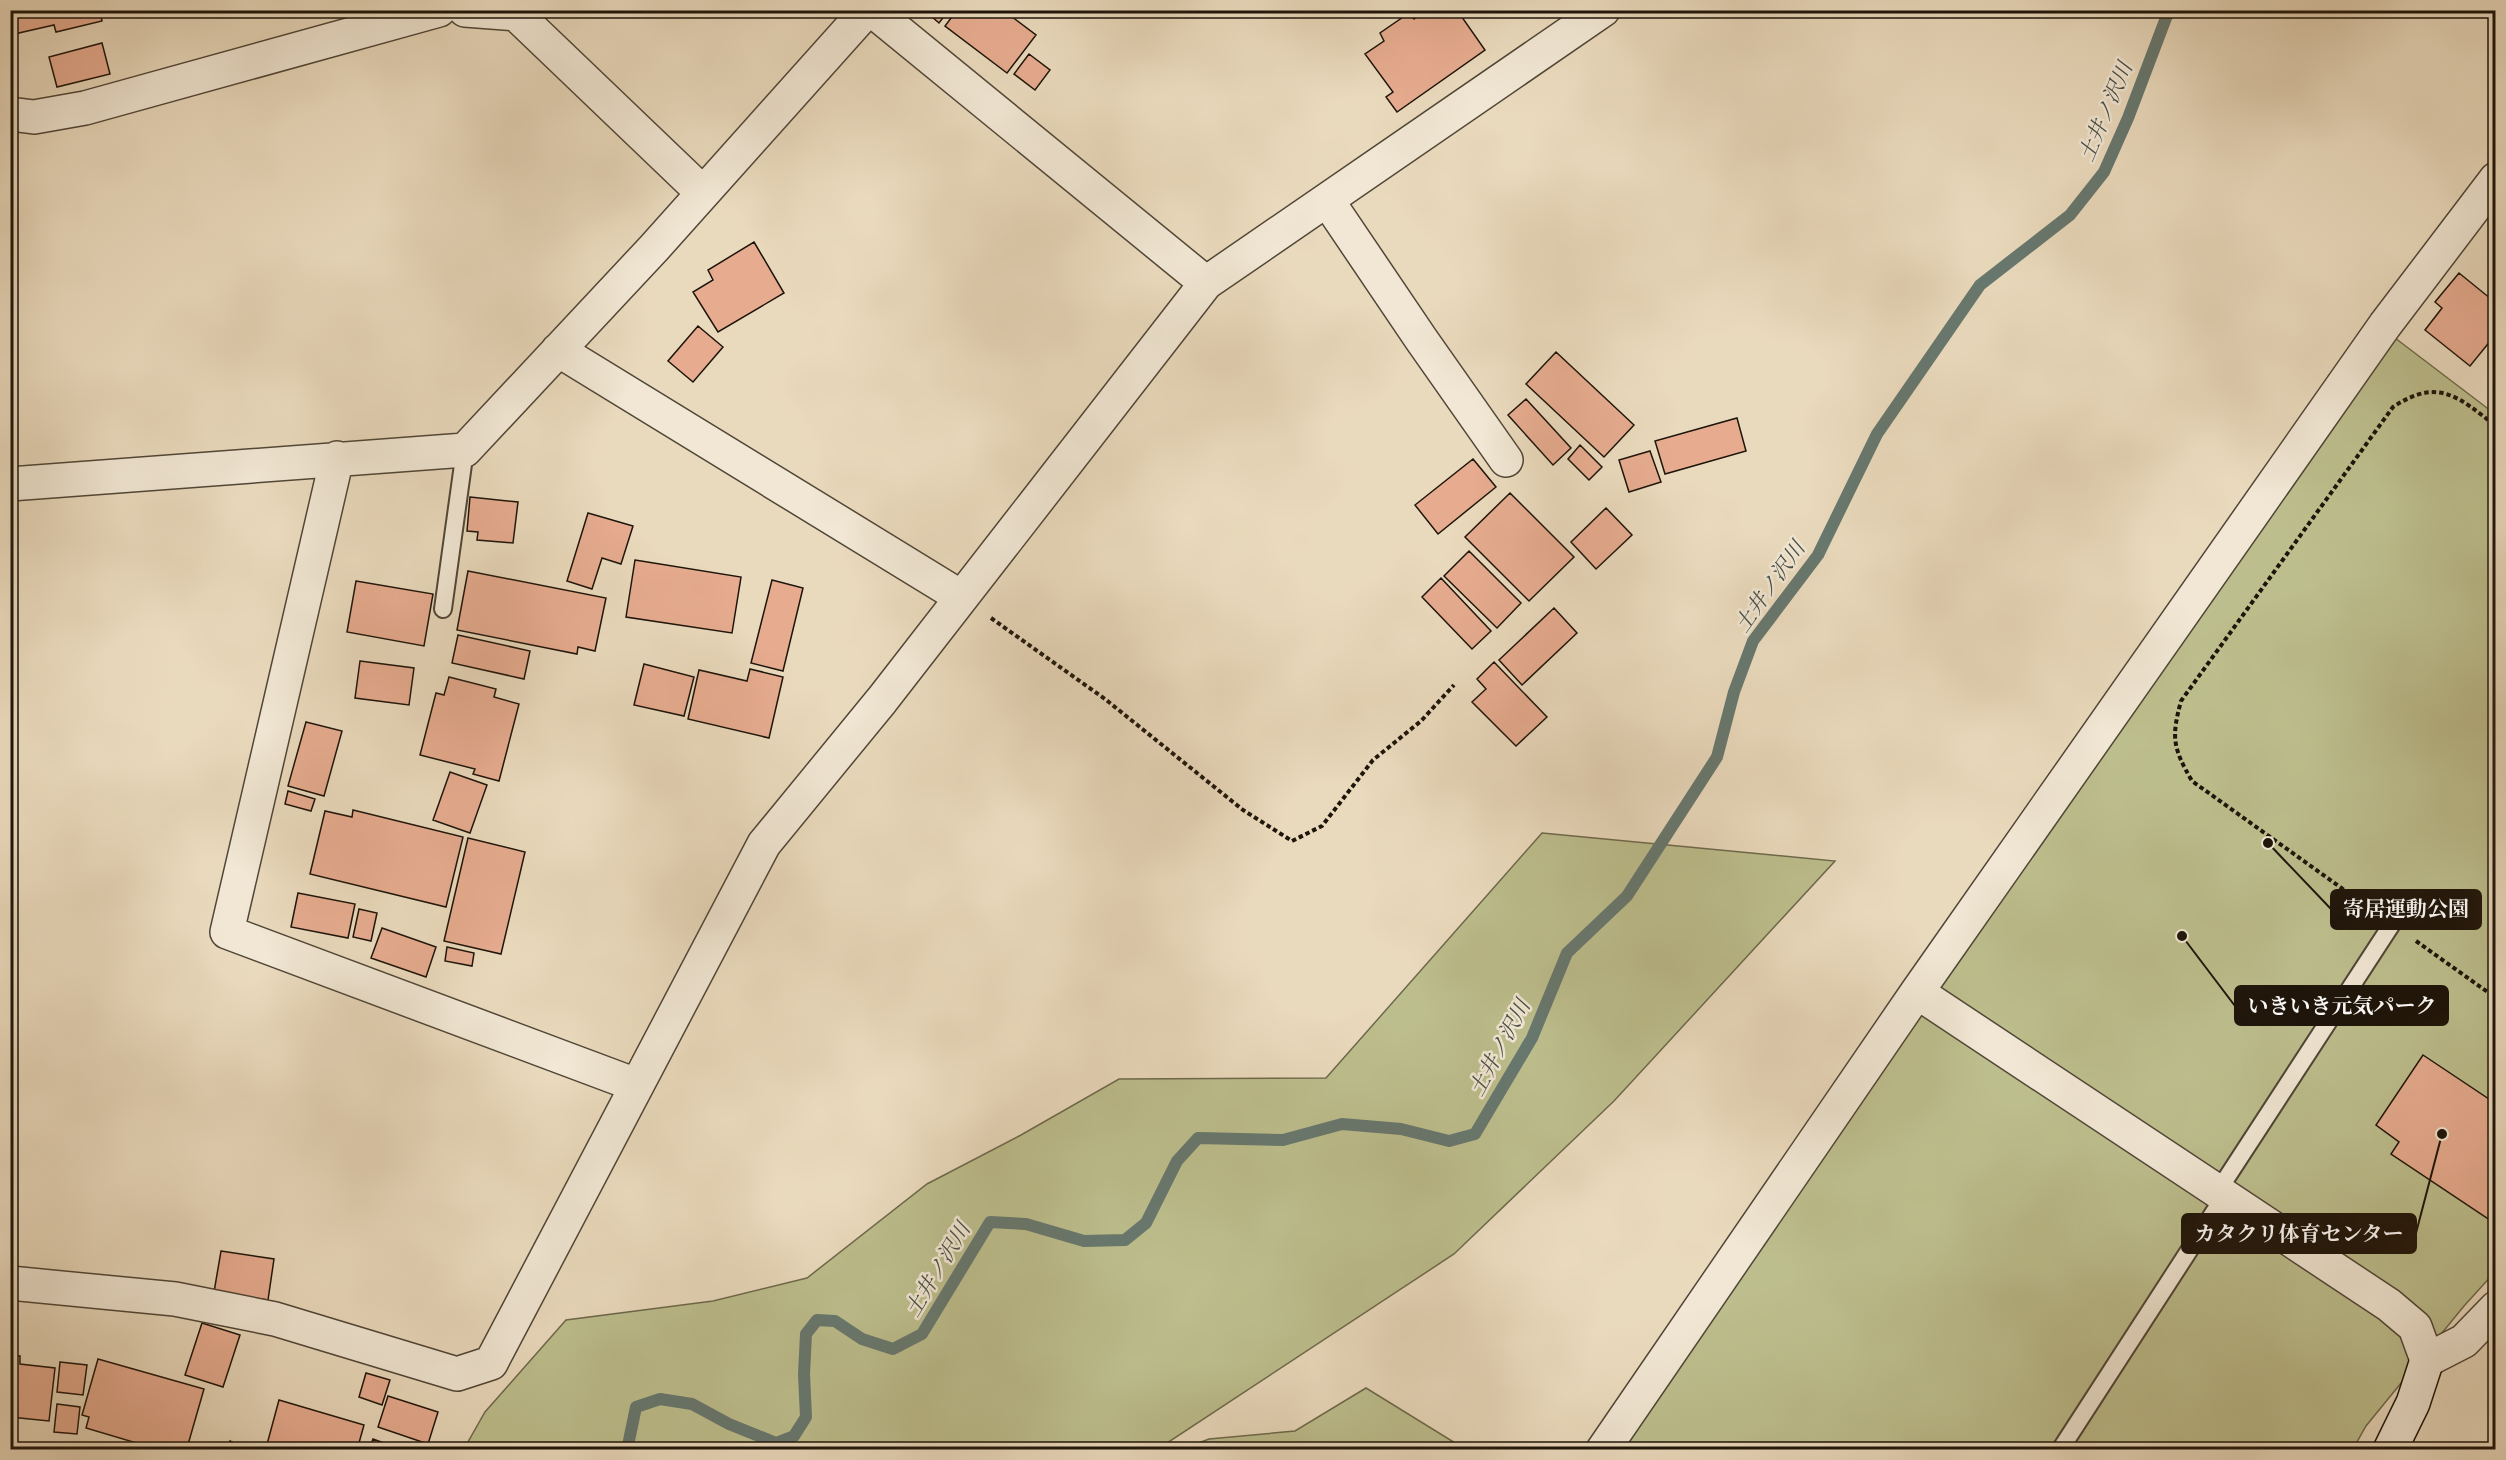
<svg xmlns="http://www.w3.org/2000/svg" width="2506" height="1460" viewBox="0 0 2506 1460" font-family="'IM FELL Double Pica','Noto Serif JP',serif">
  <style>
    .green { fill: #bdbe8d; stroke: #6d694c; stroke-width: 1.5 }
    .lines { fill: none; stroke-linecap: round; stroke-linejoin: round }
    .stream { stroke: #67786f; stroke-width: 12 }
    .building { fill: #e7ac90; stroke: #1d140a; stroke-width: 1.5 }
    .lane-casing { stroke: #504637; stroke-width: 20 }
    .street-casing { stroke: #504637; stroke-width: 36 }
    .secondary-casing { stroke: #1d140a; stroke-width: 36 }
    .path { stroke: #1d140a; stroke-width: 4; stroke-dasharray: 4.5 3; stroke-linecap: butt }
    .lane { stroke: #f1e7d4; stroke-width: 16 }
    .street { stroke: #f1e7d4; stroke-width: 33 }
    .secondary { stroke: #f1e7d4; stroke-width: 33 }
    .labels { text-anchor: middle; dominant-baseline: central; stroke-width: 5; stroke-linejoin: round; paint-order: stroke }
    .water-label { font-size: 21px; font-style: italic; fill: #484e45; stroke: #f1e7d4 }
    .leader { fill: none; stroke: #1d140a; stroke-width: 2 }
    .callout-dot { fill: #1d140a; stroke: #f1e7d4; stroke-width: 2 }
    .callout { fill: #1d140a; stroke: #1d140a; stroke-width: 2 }
    .callout-label { font-size: 21px; text-anchor: middle; font-weight: bold; fill: #fff }
  </style>
  <rect width="100%" height="100%" fill="#eadabd"/>
  <filter id="stains"><feTurbulence type="fractalNoise" baseFrequency=".00333" numOctaves="4"/><feColorMatrix values="0 0 0 0 .2 0 0 0 0 .09 0 0 0 0 .02 0 0 0 .5 -.17"/></filter>
  <radialGradient id="worn" r=".72"><stop offset=".6" stop-color="#630" stop-opacity="0"/><stop offset="1" stop-color="#630" stop-opacity=".3"/></radialGradient>
  <path class="green" d="M 2395,338 L 2495,414 L 2494,1273 L 2464,1306 L 2366,1426 L 2353,1449 L 1612,1450 Z
    M 1542,833 L 1835,861 L 1614,1101 L 1454,1254 L 1158,1449 L 464,1449 L 485,1412 L 566,1320 L 713,1301 L 807,1278 L 927,1184 L 1021,1135 L 1119,1079 L 1326,1078 Z
    M 1366,1388 L 1465,1449 L 1182,1449 L 1209,1439 L 1295,1431 Z"/>
  <g class="lines">
    <path class="stream" d="M 627,1450 L 636,1407 L 660,1399 L 692,1404 L 729,1424 L 776,1443 L 794,1436 L 806,1417 L 804,1374 L 806,1334 L 817,1320 L 835,1321 L 862,1339 L 893,1349 L 922,1334 L 990,1222 L 1026,1224 L 1084,1241 L 1125,1240 L 1146,1223 L 1177,1161 L 1198,1138 L 1283,1140 L 1342,1124 L 1401,1129 L 1449,1141 L 1475,1134 L 1532,1038 L 1567,953 L 1627,896 L 1717,757 L 1734,692 L 1753,641 L 1818,555 L 1877,434 L 1980,285 L 2070,215 L 2104,172 L 2128,118 L 2169,10"/>
  </g>
  <path class="building" d="M 10,10 L 100,10 L 102,21 L 56,32 L 54,25 L 10,35 Z
    M 924,10 L 949,10 L 939,23 Z
    M 957,10 L 1003,10 L 1036,35 L 1007,73 L 945,26 Z
    M 1426,10 L 1457,10 L 1485,50 L 1397,112 L 1386,97 L 1393,92 L 1365,54 L 1384,41 L 1380,33 L 1409,13 L 1414,19 Z
    M 102,43 L 110,74 L 57,87 L 49,57 Z
    M 1029,54 L 1050,70 L 1035,90 L 1014,74 Z
    M 754,242 L 784,293 L 718,332 L 693,292 L 713,280 L 708,270 Z
    M 2459,273 L 2496,303 L 2496,334 L 2470,366 L 2425,330 L 2442,308 L 2435,302 Z
    M 698,326 L 723,347 L 693,382 L 668,361 Z
    M 1556,352 L 1634,425 L 1604,457 L 1526,384 Z
    M 1526,399 L 1571,448 L 1553,465 L 1508,415 Z
    M 1737,418 L 1746,451 L 1665,474 L 1655,441 Z
    M 1580,445 L 1602,467 L 1589,480 L 1568,459 Z
    M 1650,451 L 1661,482 L 1629,492 L 1619,460 Z
    M 1473,459 L 1496,487 L 1438,534 L 1415,505 Z
    M 1510,493 L 1574,557 L 1529,601 L 1465,537 Z
    M 470,497 L 518,502 L 513,543 L 477,540 L 478,532 L 467,531 Z
    M 1606,508 L 1632,535 L 1596,569 L 1571,542 Z
    M 588,513 L 633,526 L 621,564 L 602,558 L 592,589 L 567,581 Z
    M 1469,551 L 1521,603 L 1497,628 L 1444,576 Z
    M 635,560 L 741,577 L 732,633 L 626,617 Z
    M 468,571 L 606,598 L 595,651 L 578,647 L 577,654 L 457,630 Z
    M 1441,578 L 1491,631 L 1472,649 L 1422,597 Z
    M 772,580 L 803,588 L 783,671 L 751,663 Z
    M 356,581 L 433,594 L 424,646 L 347,632 Z
    M 1554,608 L 1577,633 L 1522,685 L 1499,660 Z
    M 458,635 L 530,651 L 524,679 L 452,663 Z
    M 360,661 L 414,668 L 409,705 L 355,698 Z
    M 1494,662 L 1547,717 L 1516,746 L 1472,702 L 1486,689 L 1477,679 Z
    M 644,664 L 694,677 L 684,716 L 634,705 Z
    M 750,669 L 783,677 L 769,738 L 688,719 L 699,670 L 747,681 Z
    M 449,677 L 496,689 L 494,697 L 519,704 L 499,781 L 473,774 L 475,769 L 420,755 L 436,693 L 444,695 Z
    M 306,722 L 342,731 L 324,796 L 288,786 Z
    M 450,772 L 487,785 L 470,833 L 433,820 Z
    M 288,791 L 315,799 L 311,811 L 285,804 Z
    M 353,810 L 463,837 L 446,907 L 310,874 L 325,811 L 352,817 Z
    M 468,838 L 525,852 L 501,954 L 444,941 Z
    M 298,893 L 355,904 L 348,938 L 291,927 Z
    M 359,909 L 377,913 L 371,941 L 353,937 Z
    M 382,928 L 436,947 L 426,977 L 371,958 Z
    M 447,947 L 474,953 L 472,966 L 445,961 Z
    M 2423,1055 L 2489,1099 L 2496,1089 L 2496,1224 L 2391,1154 L 2399,1142 L 2376,1125 Z
    M 221,1251 L 274,1259 L 268,1300 L 214,1292 Z
    M 202,1323 L 240,1335 L 223,1387 L 185,1375 Z
    M 10,1355 L 20,1356 L 20,1364 L 55,1368 L 49,1421 L 10,1417 Z
    M 98,1359 L 204,1389 L 187,1448 L 179,1446 L 178,1450 L 160,1450 L 86,1428 L 89,1417 L 82,1415 Z
    M 60,1362 L 87,1365 L 83,1395 L 57,1392 Z
    M 366,1373 L 390,1380 L 382,1405 L 359,1397 Z
    M 388,1396 L 438,1412 L 428,1444 L 378,1427 Z
    M 279,1400 L 364,1425 L 357,1450 L 266,1448 Z
    M 57,1404 L 80,1407 L 77,1434 L 54,1432 Z
    M 373,1439 L 403,1450 L 369,1450 Z
    M 230,1441 L 249,1450 L 226,1450 Z"/>
  <g class="lines">
    <g class="lane-casing">
      <path id="lane" d="M 443,609 L 465,450
        M 2218,1191 L 2392,924
        M 2060,1450 L 2225,1195"/>
    </g>
    <g class="street-casing">
      <path id="street" d="M 465,10 L 516,14 L 703,193
        M 872,10 L 1206,283
        M 10,114 L 34,117 L 85,108 L 439,10
        M 1327,200 L 1421,339 L 1506,460
        M 558,350 L 961,597
        M 337,458 L 227,932 L 636,1085
        M 10,484 L 465,450 L 654,248 L 867,10
        M 1917,992 L 2389,1305 L 2415,1327 L 2427,1360 L 2464,1341 L 2496,1308
        M 10,1283 L 175,1299 L 275,1319 L 457,1374 L 491,1363 L 764,844 L 882,700 L 1206,283 L 1603,10
        M 1603,1450 L 1917,992 L 2385,325 L 2496,179"/>
    </g>
    <g class="secondary-casing">
      <path id="secondary" d="M 2390,1450 L 2413,1403 L 2427,1360"/>
    </g>
    <path class="path" d="M 991,618 L 1105,699 L 1243,810 L 1292,841 L 1322,826 L 1373,760 L 1421,721 L 1454,685
      M 2368,907 L 2192,781 C 2173,748 2171,738 2181,701 L 2393,407 C 2439,377 2458,397 2496,426
      M 2416,941 L 2496,998"/>
    <use href="#lane" class="lane"/>
    <use href="#street" class="street"/>
    <use href="#secondary" class="secondary"/>
  </g>
  <g class="labels">
    <g class="water-label">
      <text transform="translate(2106 112) rotate(-67)">土井ノ沢川</text>
      <text transform="translate(1770 587) rotate(-55)">土井ノ沢川</text>
      <text transform="translate(1500 1048) rotate(-62)">土井ノ沢川</text>
      <text transform="translate(938 1270) rotate(-59)">土井ノ沢川</text>
    </g>
  </g>
  <path class="leader" d="M2268 843L2331 909M2182 936L2235 1006M2442 1134L2416 1233"/>
  <g class="callout-dot">
    <circle cx="2268" cy="843" r="6"/>
    <circle cx="2182" cy="936" r="6"/>
    <circle cx="2442" cy="1134" r="6"/>
  </g>
  <g class="callout">
    <rect x="2331" y="890" width="150" height="39" rx="6"/>
    <rect x="2235" y="986" width="213" height="39" rx="6"/>
    <rect x="2182" y="1214" width="234" height="39" rx="6"/>
  </g>
  <g class="callout-label">
    <text x="2406" y="916">寄居運動公園</text>
    <text x="2342" y="1013">いきいき元気パーク</text>
    <text x="2299" y="1241">カタクリ体育センター</text>
  </g>
  <rect width="2506" height="1460" fill="none" stroke="#eadabd" stroke-width="36"/>
  <rect x="12" y="12" width="2482" height="1436" fill="none" stroke="#1d140a" stroke-width="3"/>
  <rect x="18" y="18" width="2470" height="1424" fill="none" stroke="#1d140a" stroke-width="1.5"/>
  <rect width="100%" height="100%" filter="url(#stains)"/>
  <rect width="100%" height="100%" fill="url(#worn)"/>
</svg>
